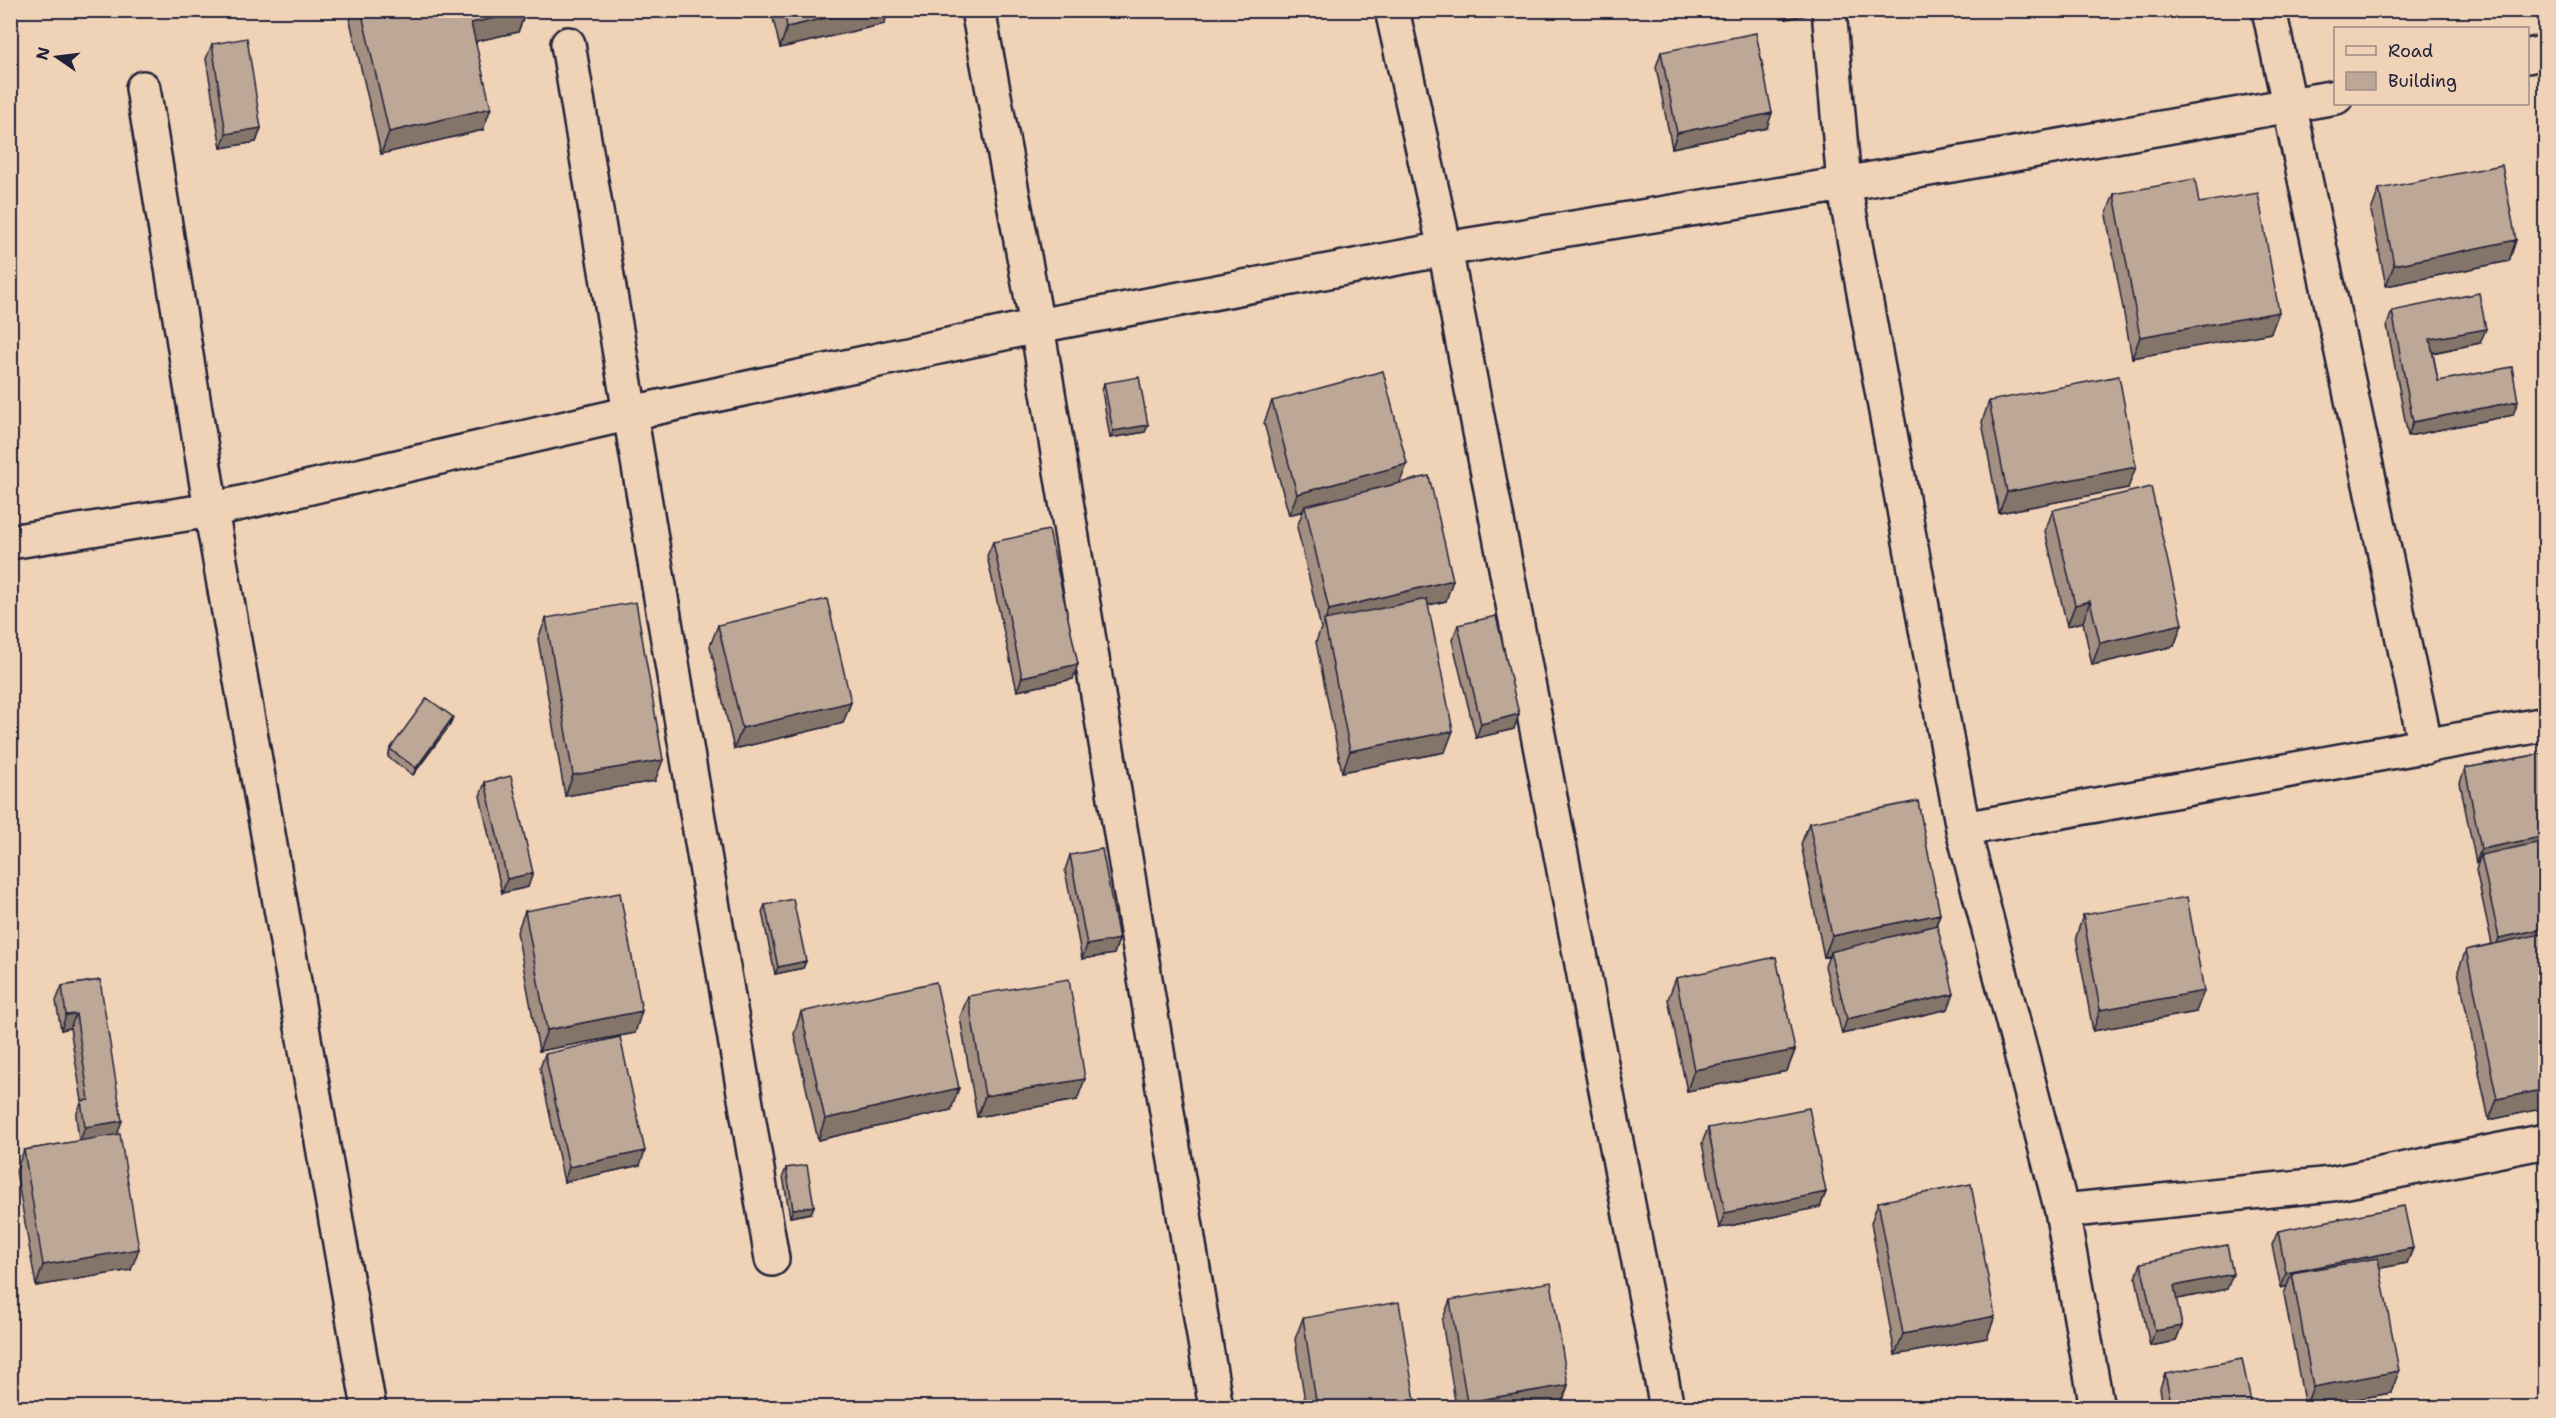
<svg xmlns="http://www.w3.org/2000/svg" width="2556" height="1418" viewBox="0 0 2556 1418" font-family="'Shantell Sans',sans-serif">
  <style>
    .lines { fill: none; stroke-linecap: round; stroke-linejoin: round }
    .minor-casing { stroke: #22223b; stroke-width: 38 }
    .minor { stroke: #f0d3b6; stroke-width: 33 }
    .wall { fill: #a39082; stroke: #22223b; stroke-width: 1.5 }
    .shaded-wall { fill: #84756a; stroke: #22223b; stroke-width: 1.5 }
    .building { fill: #bda797; stroke: #22223b; stroke-width: 1.5 }
  </style>
  <rect width="100%" height="100%" fill="#f0d3b6"/>
  <filter id="ink" filterUnits="userSpaceOnUse"><feTurbulence type="fractalNoise" baseFrequency=".0167" numOctaves="2"/><feDisplacementMap in="SourceGraphic" scale="12" xChannelSelector="R" yChannelSelector="G"/><feConvolveMatrix kernelMatrix="1 2 1 2 8 2 1 2 1" color-interpolation-filters="sRGB"/></filter>
  <g filter="url(#ink)">
    <g class="lines">
      <g class="minor-casing">
        <path id="minor" d="M 978,10 L 1037,326 L 1216,1408
          M 1392,10 L 1445,249 L 1667,1408
          M 1829,10 L 1844,184 L 1963,829 L 2062,1211 L 2097,1408
          M 2269,10 L 2426,747
          M 568,44 L 772,1259
          M 2528,56 L 2546,52
          M 143,88 L 211,510 L 369,1408
          M 10,542 L 211,510 L 631,413 L 1037,326 L 1445,249 L 1844,184 L 2336,97
          M 1963,829 L 2546,724
          M 2062,1211 L 2332,1184 L 2546,1141"/>
      </g>
      <use href="#minor" class="minor"/>
    </g>
    <path class="wall" d="M 354,10 L 526,11 L 518,32 L 476,41 L 483,130 L 381,154 L 350,21 Z
      M 771,10 L 889,10 L 884,24 L 780,48 Z
      M 1784,10 L 1823,10 L 1822,12 L 1786,19 Z
      M 212,44 L 261,128 L 256,142 L 221,148 L 206,59 Z
      M 1661,52 L 1767,128 L 1672,148 L 1656,67 Z
      M 2379,189 L 2516,240 L 2509,261 L 2386,286 L 2371,211 Z
      M 2114,194 L 2199,203 L 2271,333 L 2132,358 L 2106,215 Z
      M 2392,311 L 2480,343 L 2433,353 L 2438,381 L 2513,415 L 2408,436 L 2387,325 Z
      M 1104,383 L 1148,425 L 1145,432 L 1110,438 L 1102,391 Z
      M 1272,401 L 1400,483 L 1446,601 L 1428,605 L 1445,752 L 1342,772 L 1316,642 L 1321,628 L 1297,527 L 1303,511 L 1289,515 L 1264,423 Z
      M 1989,401 L 2128,488 L 1999,513 L 1982,422 Z
      M 2053,510 L 2182,624 L 2174,646 L 2092,665 L 2083,622 L 2067,626 L 2045,531 Z
      M 993,542 L 1073,679 L 1017,691 L 987,556 Z
      M 546,618 L 655,781 L 565,796 L 538,639 Z
      M 718,625 L 851,702 L 843,723 L 734,749 L 710,646 Z
      M 1458,625 L 1514,729 L 1476,738 L 1452,640 Z
      M 453,717 L 450,725 L 413,775 L 388,757 L 390,749 Z
      M 2546,753 L 2546,1108 L 2489,1120 L 2458,971 L 2466,950 L 2492,944 L 2476,870 L 2478,863 L 2476,863 L 2460,783 L 2465,768 Z
      M 485,782 L 528,887 L 502,893 L 480,796 Z
      M 1809,823 L 1940,914 L 1936,926 L 1948,1009 L 1842,1034 L 1825,966 L 1829,956 L 1824,957 L 1801,844 Z
      M 1070,855 L 1119,939 L 1114,954 L 1082,959 L 1065,870 Z
      M 765,905 L 806,961 L 803,968 L 775,974 L 762,912 Z
      M 525,911 L 635,1033 L 539,1051 L 517,932 Z
      M 2083,915 L 2196,1012 L 2093,1031 L 2076,937 Z
      M 1676,978 L 1795,1050 L 1787,1071 L 1687,1091 L 1668,999 Z
      M 100,980 L 131,1270 L 36,1286 L 16,1171 L 24,1150 L 79,1141 L 76,1115 L 82,1101 L 70,1028 L 61,1030 L 56,1001 L 62,986 Z
      M 968,996 L 1077,1100 L 977,1117 L 960,1017 Z
      M 801,1012 L 951,1110 L 818,1140 L 794,1034 Z
      M 545,1054 L 640,1165 L 564,1182 L 540,1068 Z
      M 1708,1128 L 1826,1192 L 1820,1207 L 1719,1228 L 1702,1143 Z
      M 786,1168 L 814,1206 L 811,1213 L 790,1217 L 783,1176 Z
      M 1878,1202 L 1995,1316 L 1987,1338 L 1895,1355 L 1871,1223 Z
      M 2278,1231 L 2413,1248 L 2407,1263 L 2380,1268 L 2391,1393 L 2310,1407 L 2305,1407 L 2284,1294 L 2287,1286 L 2281,1288 L 2272,1245 Z
      M 2141,1263 L 2227,1289 L 2176,1299 L 2182,1326 L 2176,1341 L 2150,1346 L 2136,1278 Z
      M 1450,1300 L 1568,1385 L 1561,1406 L 1551,1407 L 1456,1407 L 1442,1321 Z
      M 1303,1318 L 1416,1407 L 1306,1407 L 1295,1339 Z
      M 2165,1374 L 2252,1407 L 2163,1407 L 2160,1388 Z"/>
    <path class="shaded-wall" d="M 859,10 L 889,10 L 884,24 L 780,48 L 787,27 Z
      M 1789,10 L 1823,10 L 1822,12 L 1786,19 Z
      M 526,11 L 518,32 L 464,44 L 471,23 Z
      M 491,108 L 483,130 L 381,154 L 389,132 Z
      M 1772,113 L 1767,128 L 1672,148 L 1677,133 Z
      M 261,128 L 256,142 L 221,148 L 226,134 Z
      M 2516,240 L 2509,261 L 2386,286 L 2394,265 Z
      M 2279,312 L 2271,333 L 2132,358 L 2140,337 Z
      M 2486,329 L 2480,343 L 2425,354 L 2430,339 Z
      M 2518,401 L 2513,415 L 2408,436 L 2413,422 Z
      M 1148,425 L 1145,432 L 1110,438 L 1113,431 Z
      M 1407,464 L 1399,485 L 1305,506 L 1303,511 L 1289,515 L 1297,494 Z
      M 2136,467 L 2128,488 L 1999,513 L 2007,492 Z
      M 1453,580 L 1446,601 L 1326,630 L 1324,624 L 1329,610 Z
      M 2090,601 L 2083,622 L 2067,626 L 2075,605 Z
      M 2182,624 L 2174,646 L 2092,665 L 2100,643 Z
      M 1078,664 L 1073,679 L 1017,691 L 1022,677 Z
      M 851,702 L 843,723 L 734,749 L 742,728 Z
      M 1519,714 L 1514,729 L 1476,738 L 1481,724 Z
      M 453,717 L 450,725 L 413,775 L 416,768 Z
      M 1453,731 L 1445,752 L 1342,772 L 1350,751 Z
      M 663,760 L 655,781 L 565,796 L 573,775 Z
      M 2546,836 L 2546,849 L 2481,855 L 2478,863 L 2476,863 L 2481,849 Z
      M 533,873 L 528,887 L 502,893 L 507,879 Z
      M 1940,914 L 1932,935 L 1830,952 L 1829,956 L 1824,957 L 1832,936 Z
      M 2546,928 L 2546,941 L 2494,953 L 2499,938 Z
      M 1119,939 L 1114,954 L 1082,959 L 1087,945 Z
      M 806,961 L 803,968 L 775,974 L 778,967 Z
      M 2204,991 L 2196,1012 L 2093,1031 L 2100,1010 Z
      M 1954,994 L 1948,1009 L 1842,1034 L 1847,1019 Z
      M 642,1011 L 635,1033 L 539,1051 L 547,1030 Z
      M 76,1014 L 70,1028 L 61,1030 L 66,1015 Z
      M 1795,1050 L 1787,1071 L 1687,1091 L 1694,1070 Z
      M 1085,1079 L 1077,1100 L 977,1117 L 985,1096 Z
      M 959,1088 L 951,1110 L 818,1140 L 825,1119 Z
      M 2546,1089 L 2546,1108 L 2489,1120 L 2497,1099 Z
      M 122,1121 L 117,1135 L 80,1141 L 85,1127 Z
      M 645,1151 L 640,1165 L 564,1182 L 569,1167 Z
      M 1826,1192 L 1820,1207 L 1719,1228 L 1725,1213 Z
      M 814,1206 L 811,1213 L 790,1217 L 793,1209 Z
      M 2413,1248 L 2407,1263 L 2294,1285 L 2292,1273 L 2287,1286 L 2281,1288 L 2286,1273 Z
      M 139,1249 L 131,1270 L 36,1286 L 43,1265 Z
      M 2233,1274 L 2227,1289 L 2168,1301 L 2174,1286 Z
      M 1995,1316 L 1987,1338 L 1895,1355 L 1903,1334 Z
      M 2182,1326 L 2176,1341 L 2150,1346 L 2155,1331 Z
      M 2399,1371 L 2391,1393 L 2310,1407 L 2305,1407 L 2313,1387 Z
      M 1568,1385 L 1561,1406 L 1551,1407 L 1465,1407 L 1467,1402 Z"/>
    <path class="building" d="M 361,10 L 526,10 L 526,11 L 471,23 L 491,108 L 389,132 Z
      M 784,10 L 859,10 L 787,27 Z
      M 1756,33 L 1772,113 L 1677,133 L 1661,52 Z
      M 247,38 L 261,128 L 226,134 L 212,44 Z
      M 2502,165 L 2516,240 L 2394,265 L 2379,189 Z
      M 2195,179 L 2199,203 L 2258,193 L 2279,312 L 2140,337 L 2114,194 Z
      M 2479,293 L 2486,329 L 2430,339 L 2438,381 L 2512,367 L 2518,401 L 2413,422 L 2392,311 Z
      M 1383,371 L 1407,464 L 1297,494 L 1272,401 Z
      M 2119,376 L 2136,467 L 2007,492 L 1989,401 Z
      M 1139,377 L 1148,425 L 1113,431 L 1104,383 Z
      M 1429,476 L 1453,580 L 1329,610 L 1305,506 Z
      M 2151,487 L 2182,624 L 2100,643 L 2090,601 L 2075,605 L 2053,510 Z
      M 1049,530 L 1078,664 L 1022,677 L 993,542 Z
      M 827,599 L 851,702 L 742,728 L 718,625 Z
      M 1427,599 L 1453,731 L 1350,751 L 1324,620 Z
      M 636,602 L 663,760 L 573,775 L 546,618 Z
      M 1496,616 L 1519,714 L 1481,724 L 1458,625 Z
      M 427,698 L 453,717 L 416,768 L 390,749 Z
      M 2546,753 L 2546,836 L 2481,849 L 2465,768 Z
      M 511,776 L 533,873 L 507,879 L 485,782 Z
      M 1918,801 L 1940,914 L 1832,936 L 1809,823 Z
      M 2546,841 L 2546,928 L 2499,938 L 2481,855 Z
      M 1102,849 L 1119,939 L 1087,945 L 1070,855 Z
      M 620,893 L 642,1011 L 547,1030 L 525,911 Z
      M 2187,897 L 2204,991 L 2100,1010 L 2083,915 Z
      M 793,899 L 806,961 L 778,967 L 765,905 Z
      M 1937,925 L 1954,994 L 1847,1019 L 1830,952 Z
      M 2546,933 L 2546,1089 L 2497,1099 L 2466,950 Z
      M 1776,957 L 1795,1050 L 1694,1070 L 1676,978 Z
      M 1069,979 L 1085,1079 L 985,1096 L 968,996 Z
      M 100,980 L 122,1121 L 85,1127 L 81,1101 L 89,1100 L 76,1014 L 66,1015 L 62,986 Z
      M 936,982 L 959,1088 L 825,1119 L 801,1012 Z
      M 620,1037 L 645,1151 L 569,1167 L 545,1054 Z
      M 1809,1108 L 1826,1192 L 1725,1213 L 1708,1128 Z
      M 120,1134 L 139,1249 L 43,1265 L 24,1150 Z
      M 807,1165 L 814,1206 L 793,1209 L 786,1168 Z
      M 1971,1184 L 1995,1316 L 1903,1334 L 1878,1202 Z
      M 2404,1206 L 2413,1248 L 2286,1273 L 2278,1231 Z
      M 2227,1245 L 2233,1274 L 2174,1286 L 2182,1326 L 2155,1331 L 2141,1263 Z
      M 2378,1258 L 2399,1371 L 2313,1387 L 2292,1273 Z
      M 1551,1282 L 1568,1385 L 1467,1402 L 1450,1300 Z
      M 1399,1302 L 1416,1407 L 1317,1407 L 1303,1318 Z
      M 2242,1359 L 2252,1407 L 2172,1407 L 2165,1374 Z"/>
  </g>
  <rect width="2556" height="1418" fill="none" stroke="#f0d3b6" stroke-width="36"/>
  <rect x="18" y="18" width="2520" height="1382" fill="none" stroke="#22223b" stroke-width="2" filter="url(#ink)"/>
  <rect x="2334" y="27" width="195" height="78" fill="#f0d3b6" stroke="#9e8c85" stroke-width="1.5"/>
  <rect x="2346" y="46" width="30" height="9" fill="#f0d3b6" stroke="#9e8c85" stroke-width="1.5"/>
  <text x="2388" y="57" font-size="18" fill="#22223b">Road</text>
  <rect x="2346" y="72" width="30" height="18" fill="#bda797" stroke="#9e8c85" stroke-width="1.5"/>
  <text x="2388" y="87" font-size="18" fill="#22223b">Building</text>
  <g transform="translate(57 57) rotate(284)" stroke="#f0d3b6" stroke-width="4.5" paint-order="stroke">
  <path d="M0-4.5L10 22L0 15L-10 22Z" fill="#22223b"/>
  <text y="-9" font-size="16" font-weight="bold" text-anchor="middle" fill="#22223b">N</text>
  </g>
</svg>
